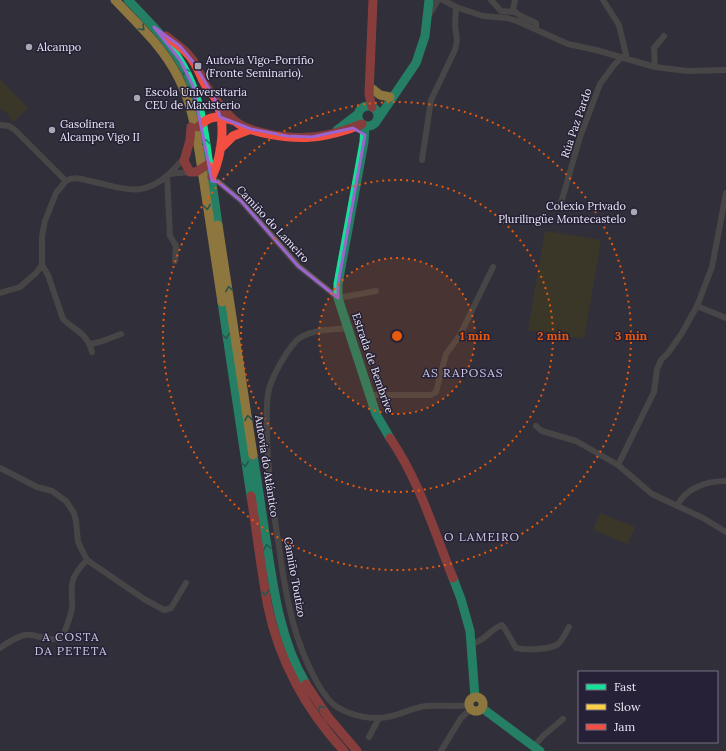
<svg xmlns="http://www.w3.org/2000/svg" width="726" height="751" viewBox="0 0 726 751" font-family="Lora,serif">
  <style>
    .green { fill: #484012 }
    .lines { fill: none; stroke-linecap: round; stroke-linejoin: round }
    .street { stroke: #625f53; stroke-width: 6 }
    .fast { stroke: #16e098; stroke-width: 9 }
    .slow { stroke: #ffcf43; stroke-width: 9 }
    .jam { stroke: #f24e42; stroke-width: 9 }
    .oneway { stroke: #1e8067 }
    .marked { fill: none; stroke: #9c64cf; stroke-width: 3; stroke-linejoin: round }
    .ring { fill: none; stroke: #e8590c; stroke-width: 2; stroke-dasharray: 2 4 }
    .poi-dot { fill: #a9a7b4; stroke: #262136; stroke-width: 1.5 }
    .labels { text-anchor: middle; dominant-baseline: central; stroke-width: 3; stroke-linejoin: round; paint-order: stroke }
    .poi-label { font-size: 11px; fill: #e9e7f5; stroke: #262136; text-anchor: start }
    .street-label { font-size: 11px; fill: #e9e7f5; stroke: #262136 }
    .neighbourhood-label { font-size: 12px; letter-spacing: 1px; fill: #cbc7e2; stroke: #262136 }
    .centre { fill: #e8590c; stroke: #262136; stroke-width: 2 }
    .ring-label { font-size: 12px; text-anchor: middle; font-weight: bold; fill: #e8590c; stroke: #262136; stroke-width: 3; stroke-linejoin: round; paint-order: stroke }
  </style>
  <rect width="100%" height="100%" fill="#32303b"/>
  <path class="green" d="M 0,79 L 28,108 L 13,122 L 7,113 L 0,108 Z
    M 545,231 L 601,240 L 584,339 L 528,330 Z
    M 600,513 L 635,527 L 628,544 L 593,530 Z"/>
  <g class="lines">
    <path class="street" d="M 443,0 L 456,7 L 483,16 L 507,18 L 517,21 L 568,44 L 596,50 L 655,67 L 687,71 L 726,70
      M 491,0 L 501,11 L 515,12
      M 515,0 L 513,9 C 517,17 528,18 536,23 L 536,29
      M 603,0 L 619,25 L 627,59
      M 429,15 L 438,0
      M 655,67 L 654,48 L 664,36
      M 0,125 L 9,126 L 15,130 L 66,181
      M 422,160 L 431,100 L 455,50 L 457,40 L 455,25 L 456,7
      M 169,174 L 190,172
      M 167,176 L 170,236 L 176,246 L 175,261
      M 212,181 L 218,182 L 241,201 L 298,266 L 338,298 L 376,291
      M 561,203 L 580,137 L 600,84 L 614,65 L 622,57
      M 42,265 L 48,275 L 63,319 C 76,332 86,331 92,352
      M 0,293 L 20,287 L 36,273 L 42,265 L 42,236 L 45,221 L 56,193 L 66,181 C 74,176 81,179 90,181 C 122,188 142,199 169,174 C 174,170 179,163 184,158
      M 697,306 L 726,318
      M 348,328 C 332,330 308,329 296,341 C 286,352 270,379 268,394 C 266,408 267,422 267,436 C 268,474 273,510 279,547 C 283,577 288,608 297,636 C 303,655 320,696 337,707 C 352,716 374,721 392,716 C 404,713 415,707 427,706 C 441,705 455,707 469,705
      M 90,344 L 100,342 L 121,334
      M 369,395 L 431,395 L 436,392 L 446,354 L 460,335 L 493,267
      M 536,426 L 542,431 L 576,441 L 618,465 L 652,494 L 703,518 L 726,532
      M 618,465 L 654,392 L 657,369 L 661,360 L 668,353 L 682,333 L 697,306 L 712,267 L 726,193
      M 0,468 L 37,487 L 52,491 L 66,501 L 74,513 L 76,521 L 78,542 L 87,560 L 144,599 L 164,610 L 171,608 L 186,583
      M 677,506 C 686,488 706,481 726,481
      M 471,644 C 484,642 490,629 502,625 L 505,629 L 516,648 C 525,650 550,650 558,644 C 563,640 566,632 569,627
      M 0,648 C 7,643 16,637 25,635 C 35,633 52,644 61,637 C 65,634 71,614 72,608 C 73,599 70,590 73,580 C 75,573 81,566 87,560
      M 369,737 L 379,718
      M 534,746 L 544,735 L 563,719
      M 441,751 L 461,718 L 471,709"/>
    <path class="fast" d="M 128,0 C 150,23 173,45 187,74 C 200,100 204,130 208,159 C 212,181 215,203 218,225
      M358 116a10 10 0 1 1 20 0a10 10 0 1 1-20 0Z
      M 378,119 L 416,63 L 425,36 L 429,0
      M 365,126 L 364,142 L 338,284 L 338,298 L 376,414 L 390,438
      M 337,130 L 358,114
      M 222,302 L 251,496
      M 253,455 C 258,485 262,515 267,546 C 274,593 281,642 306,684
      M 453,578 L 461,599 L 470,631 L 475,697
      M 482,708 L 540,751"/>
    <path class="slow" d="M 115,0 C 138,24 163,47 178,77 C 195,109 198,147 204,183 C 210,223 216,262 222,302
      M 370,87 L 380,95 L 390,97
      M 218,225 L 253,455
      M469 704a7 7 0 1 1 14 0a7 7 0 1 1-14 0Z"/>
    <path class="jam" d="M 166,36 C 176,44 189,52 195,64 C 199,71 202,79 206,86 C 209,91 213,94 215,98 C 227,121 222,155 212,177
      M 216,100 C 222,107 228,115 235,121 C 250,134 291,139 312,137 C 327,136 348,130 362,124
      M 372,107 L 369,94 L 373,0
      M 191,127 L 190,140 L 184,161 L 190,172 L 196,172 L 207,165
      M 198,127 C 210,114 219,116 235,121
      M 220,149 L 233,136 L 251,129
      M 390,438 C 419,480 434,531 453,578
      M 251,496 C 257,533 261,571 268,607 C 279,661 307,711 344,751
      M 306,684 L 328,717 L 357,751"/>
  </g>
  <defs><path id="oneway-chevron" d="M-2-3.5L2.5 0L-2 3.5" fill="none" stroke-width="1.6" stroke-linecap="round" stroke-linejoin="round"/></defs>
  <g class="oneway">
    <use href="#oneway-chevron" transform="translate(142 28) rotate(46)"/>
    <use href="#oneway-chevron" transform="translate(186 71) rotate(-117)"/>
    <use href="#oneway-chevron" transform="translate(206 142) rotate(-99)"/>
    <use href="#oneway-chevron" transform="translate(207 207) rotate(82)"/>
    <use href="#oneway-chevron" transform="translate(229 289) rotate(-99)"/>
    <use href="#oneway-chevron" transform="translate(226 336) rotate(82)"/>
    <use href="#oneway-chevron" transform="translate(248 418) rotate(-99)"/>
    <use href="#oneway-chevron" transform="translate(245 464) rotate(82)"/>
    <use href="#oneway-chevron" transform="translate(267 547) rotate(-99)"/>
    <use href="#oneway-chevron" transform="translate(265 593) rotate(80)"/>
    <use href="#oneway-chevron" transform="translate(321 708) rotate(-123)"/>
  </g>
  <path d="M0 0H726V751H0ZM 154,27 L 180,46 L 194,63 L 215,99 L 220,117 L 251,129 L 287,136 L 312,137 L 353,128 L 365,135 L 338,284 L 338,298 L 298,266 L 241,201 L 218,182 L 212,181 L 193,86 L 180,60 Z" fill="#32303b" fill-opacity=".55" fill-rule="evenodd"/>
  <path class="marked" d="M 154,27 L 180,46 L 194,63 L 215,99 L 220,117 L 251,129 L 287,136 L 312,137 L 353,128 L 365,135 L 338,284 L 338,298 L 298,266 L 241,201 L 218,182 L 212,181 L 193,86 L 180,60 Z"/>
  <circle cx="397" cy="336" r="78" fill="#e8590c" fill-opacity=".12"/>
  <g class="ring">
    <circle cx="397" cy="336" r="78"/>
    <circle cx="397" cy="336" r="156"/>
    <circle cx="397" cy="336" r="234"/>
  </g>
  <g class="poi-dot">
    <circle cx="29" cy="47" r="4"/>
    <rect x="194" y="62" width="8" height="8" rx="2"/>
    <circle cx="137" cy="98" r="4"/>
    <circle cx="52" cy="130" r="4"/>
    <circle cx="634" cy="212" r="4"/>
  </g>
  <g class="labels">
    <g class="poi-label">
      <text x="37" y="47">Alcampo</text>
      <text x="206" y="60">Autovia Vigo-Porriño<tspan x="206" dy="13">(Fronte Seminario).</tspan></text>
      <text x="145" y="92">Escola Universitaria<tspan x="145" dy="13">CEU de Maxisterio</tspan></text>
      <text x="60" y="124">Gasolinera<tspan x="60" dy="13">Alcampo Vigo II</tspan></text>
      <text x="626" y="206" text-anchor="end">Colexio Privado<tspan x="626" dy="13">Plurilingüe Montecastelo</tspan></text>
    </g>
    <g class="street-label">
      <text transform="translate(576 123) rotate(-71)">Rúa Paz Pardo</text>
      <text transform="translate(273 224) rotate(47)">Camiño do Lameiro</text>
      <text transform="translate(373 363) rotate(71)">Estrada de Bembrive</text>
      <text transform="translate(267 466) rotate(81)">Autovía do Atlántico</text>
      <text transform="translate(295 577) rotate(80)">Camiño Toutizo</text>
    </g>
    <g class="neighbourhood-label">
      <text x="463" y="372">AS RAPOSAS</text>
      <text x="482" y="536">O LAMEIRO</text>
      <text x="71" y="636">A COSTA<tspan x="71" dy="14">DA PETETA</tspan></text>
    </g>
  </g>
  <circle cx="397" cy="336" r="6" class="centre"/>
  <g class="ring-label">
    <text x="475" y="340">1 min</text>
    <text x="553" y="340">2 min</text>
    <text x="631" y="340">3 min</text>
  </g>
  <rect x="578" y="671" width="140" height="72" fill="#262136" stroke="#747082"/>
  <rect x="586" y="684" width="20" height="6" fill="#16e098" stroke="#747082"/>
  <text x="614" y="691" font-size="12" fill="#e9e7f5">Fast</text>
  <rect x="586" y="704" width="20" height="6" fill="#ffcf43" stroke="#747082"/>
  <text x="614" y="711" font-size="12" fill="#e9e7f5">Slow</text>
  <rect x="586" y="724" width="20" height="6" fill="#f24e42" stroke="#747082"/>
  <text x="614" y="731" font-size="12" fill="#e9e7f5">Jam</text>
</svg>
